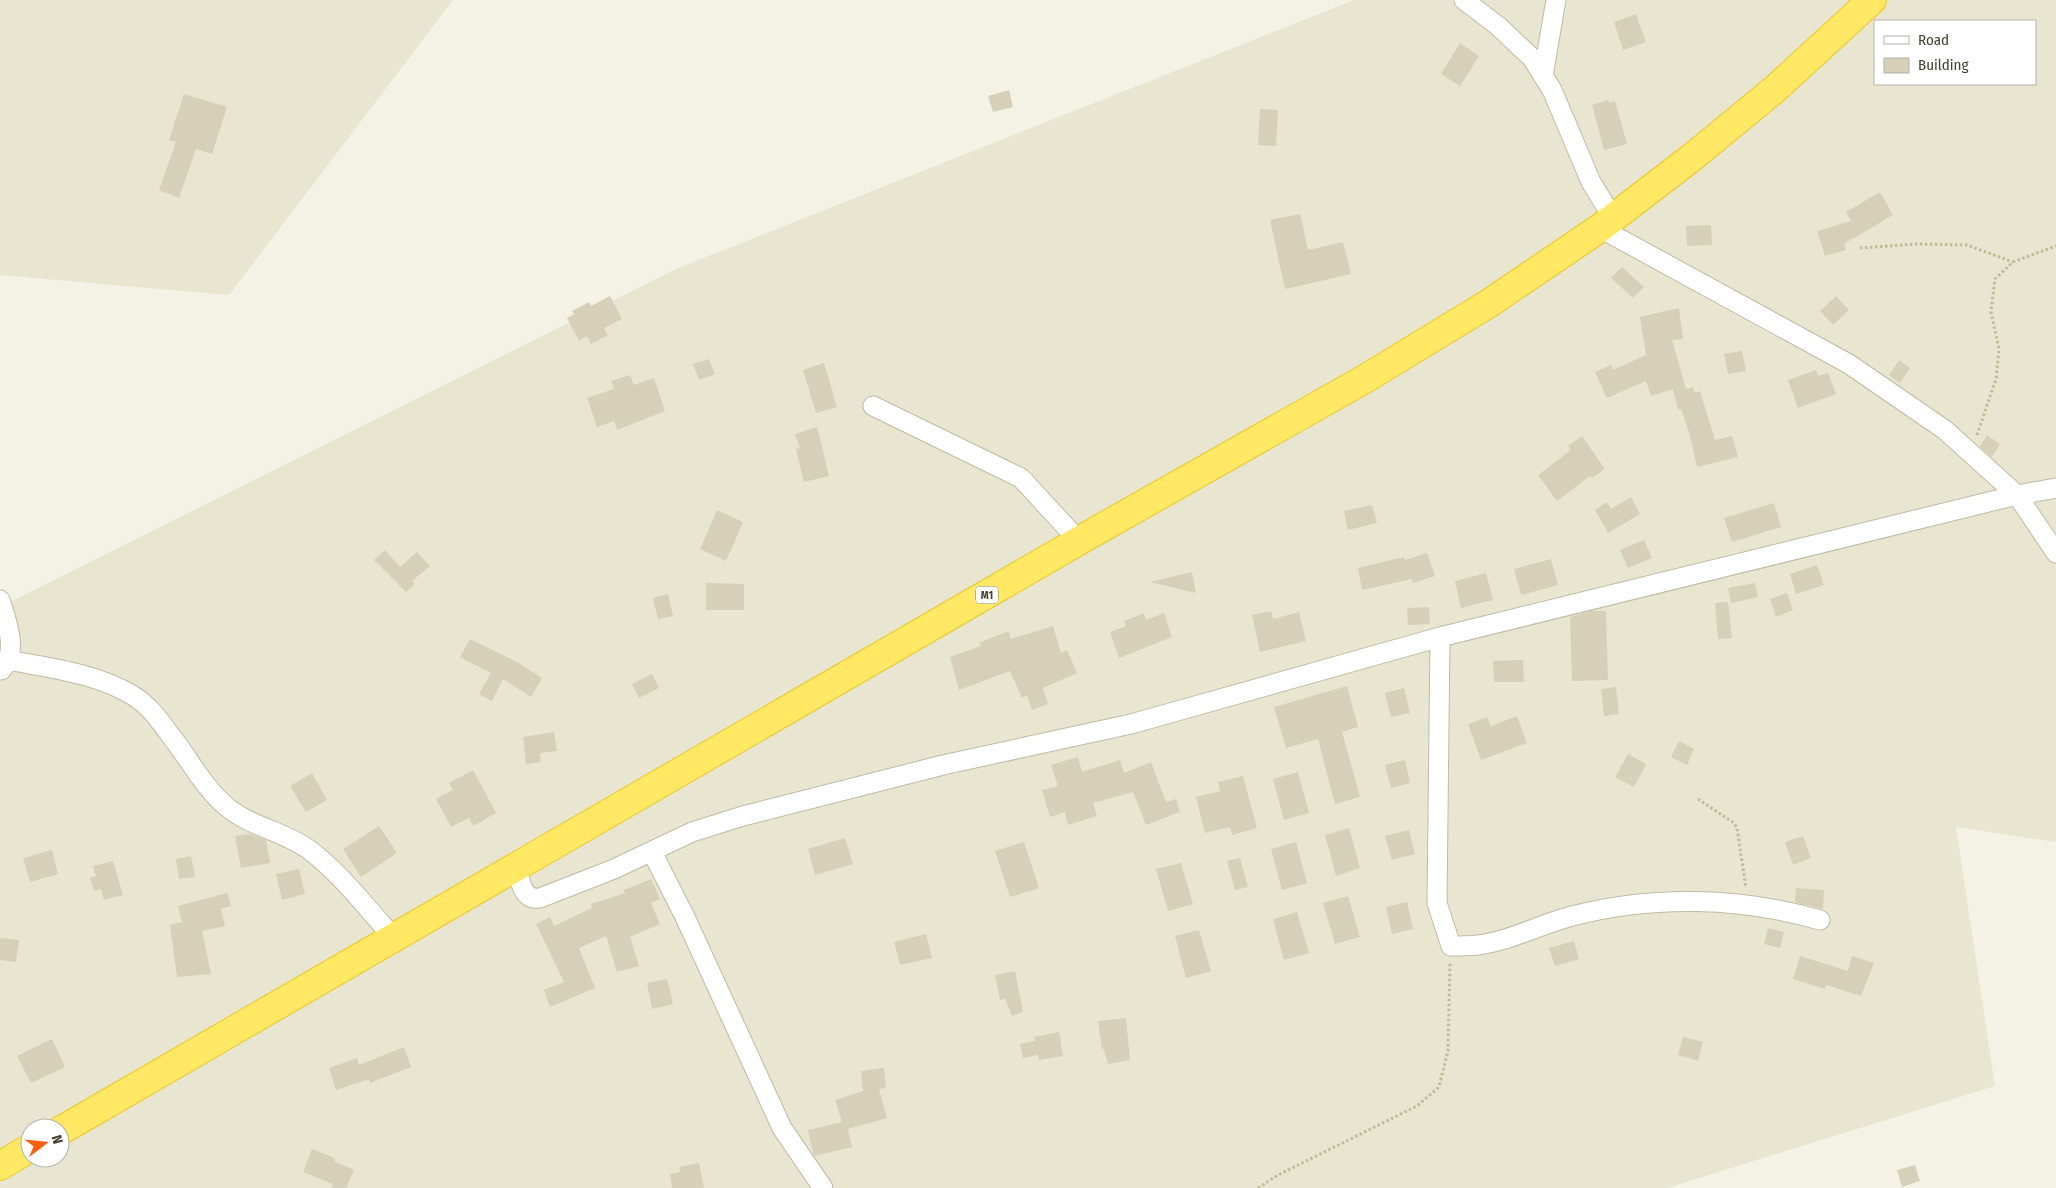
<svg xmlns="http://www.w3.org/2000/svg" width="2056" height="1188" viewBox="0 0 2056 1188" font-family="'Fira Sans Condensed',sans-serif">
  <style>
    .residential { fill: #e8e5d1; fill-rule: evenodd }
    .building { fill: #d6d0b8 }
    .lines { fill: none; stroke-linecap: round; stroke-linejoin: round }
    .street-casing { stroke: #c0bba5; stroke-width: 21 }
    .highway-casing { stroke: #ebc726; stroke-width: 30 }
    .path { stroke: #c3bb95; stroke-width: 3; stroke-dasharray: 2.5 2.5; stroke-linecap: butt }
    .street { stroke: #fff; stroke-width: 19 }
    .highway { stroke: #ffe863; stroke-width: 28 }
    .labels { text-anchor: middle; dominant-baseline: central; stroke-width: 5; stroke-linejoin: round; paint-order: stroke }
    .shield { fill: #fff; stroke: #7e7b70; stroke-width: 1 }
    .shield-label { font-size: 11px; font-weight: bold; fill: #464233 }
  </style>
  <rect width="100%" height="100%" fill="#f3f2e4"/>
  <path class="residential" d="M 0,0 L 453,0 L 229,295 L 0,275 Z
    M 1354,0 L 2056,0 L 2056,842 L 1956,827 L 1995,1086 L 1667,1188 L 0,1188 L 0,607 L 678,268 ZM 1875,21 L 2035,21 L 2035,84 L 1875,84 ZM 30,1128 L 60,1128 L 60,1158 L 30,1158 Z"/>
  <path class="building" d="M 1636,14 L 1646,42 L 1623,50 L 1614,22 Z
    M 1460,43 L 1479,56 L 1460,86 L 1441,74 Z
    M 1009,90 L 1013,107 L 993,112 L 988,96 Z
    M 184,94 L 227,107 L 212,154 L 196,149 L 179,198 L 159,190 L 176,142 L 169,140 Z
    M 1608,100 L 1609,103 L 1615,101 L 1627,144 L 1604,150 L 1592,105 Z
    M 1260,109 L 1278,110 L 1276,146 L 1258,145 Z
    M 1880,192 L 1893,215 L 1844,244 L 1846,250 L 1825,256 L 1817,231 L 1851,221 L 1846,212 Z
    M 1300,214 L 1308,250 L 1343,242 L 1351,274 L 1285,289 L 1270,220 Z
    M 1711,225 L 1712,245 L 1687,246 L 1686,226 Z
    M 1622,267 L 1644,287 L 1633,298 L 1611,278 Z
    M 610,296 L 622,319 L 604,328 L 608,335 L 591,344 L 587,336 L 579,341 L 567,318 L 574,314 L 572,311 L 589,302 L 591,306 Z
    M 1836,296 L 1849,310 L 1833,325 L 1820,311 Z
    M 1679,308 L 1683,339 L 1672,340 L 1686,389 L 1693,387 L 1695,393 L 1700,391 L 1715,440 L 1732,436 L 1738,457 L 1697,467 L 1689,432 L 1681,409 L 1678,410 L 1673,389 L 1651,396 L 1646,381 L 1607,398 L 1595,372 L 1611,365 L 1613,370 L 1646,355 L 1640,317 Z
    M 1742,351 L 1746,371 L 1728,374 L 1724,354 Z
    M 709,359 L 715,374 L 699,380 L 693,364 Z
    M 1899,360 L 1910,368 L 1900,383 L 1889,375 Z
    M 824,363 L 837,407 L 816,413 L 803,370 Z
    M 1816,370 L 1818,376 L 1828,373 L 1836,394 L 1798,408 L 1788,380 Z
    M 630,375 L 634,385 L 654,378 L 665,411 L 617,430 L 614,421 L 597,427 L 587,398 L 614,389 L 611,381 Z
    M 817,427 L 829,476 L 804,482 L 796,449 L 800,448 L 795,434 Z
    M 1987,435 L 2000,444 L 1992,457 L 1980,447 Z
    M 1582,436 L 1605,469 L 1592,478 L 1590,476 L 1557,501 L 1538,475 L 1571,450 L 1568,446 Z
    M 1631,497 L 1640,514 L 1608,533 L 1595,510 L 1607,502 L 1611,509 Z
    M 1774,503 L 1781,527 L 1732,542 L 1724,518 Z
    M 1372,505 L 1377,523 L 1348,530 L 1344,511 Z
    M 717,510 L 743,522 L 726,561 L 700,549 Z
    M 1644,540 L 1652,558 L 1628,568 L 1620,550 Z
    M 385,550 L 400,567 L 417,552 L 430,566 L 412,581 L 415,584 L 406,592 L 374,560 Z
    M 1427,553 L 1435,576 L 1413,583 L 1412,579 L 1362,590 L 1358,568 L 1404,557 L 1405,560 Z
    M 1551,559 L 1558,585 L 1521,595 L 1514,569 Z
    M 1817,565 L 1824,585 L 1796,594 L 1790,574 Z
    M 1192,572 L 1196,593 L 1150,582 Z
    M 1486,573 L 1493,600 L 1461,608 L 1455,581 Z
    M 706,583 L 744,584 L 744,610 L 706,610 Z
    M 1755,583 L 1758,597 L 1731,603 L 1728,588 Z
    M 1787,593 L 1793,610 L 1776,617 L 1770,599 Z
    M 668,594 L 673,616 L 658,619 L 653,598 Z
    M 1728,602 L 1732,638 L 1718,639 L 1715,603 Z
    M 1429,607 L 1430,624 L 1408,625 L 1407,608 Z
    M 1271,611 L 1273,619 L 1299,612 L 1306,641 L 1260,652 L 1252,615 Z
    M 1592,611 L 1606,611 L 1608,680 L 1572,681 L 1570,617 Z
    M 1144,613 L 1146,620 L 1164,613 L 1172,637 L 1119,658 L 1110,632 L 1126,626 L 1124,621 Z
    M 1053,626 L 1061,653 L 1067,650 L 1077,673 L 1043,688 L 1048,704 L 1032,710 L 1027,695 L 1022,698 L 1010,671 L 959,690 L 950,657 L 981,646 L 979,643 L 1008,631 L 1011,639 Z
    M 470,639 L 517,662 L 542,678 L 531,697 L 503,679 L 492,701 L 479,694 L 491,673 L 460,657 Z
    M 1523,660 L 1524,682 L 1494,682 L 1493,661 Z
    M 652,674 L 659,688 L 639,698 L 632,684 Z
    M 1347,686 L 1358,727 L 1342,732 L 1360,797 L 1335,804 L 1318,739 L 1286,748 L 1274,707 Z
    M 1616,687 L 1619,714 L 1604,716 L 1601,689 Z
    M 1404,688 L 1410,713 L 1391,717 L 1385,693 Z
    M 1517,716 L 1527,743 L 1481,760 L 1468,724 L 1487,717 L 1491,726 Z
    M 554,732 L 557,751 L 540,753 L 541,762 L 526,764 L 523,737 Z
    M 1679,741 L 1694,749 L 1687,765 L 1671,757 Z
    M 1628,754 L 1646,764 L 1634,787 L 1615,777 Z
    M 1078,757 L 1082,772 L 1120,760 L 1124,773 L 1151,762 L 1166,802 L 1176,799 L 1180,812 L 1146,825 L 1133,792 L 1093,803 L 1097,816 L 1068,825 L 1065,812 L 1050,817 L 1042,790 L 1058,786 L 1051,765 Z
    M 1405,760 L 1410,783 L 1391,788 L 1385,765 Z
    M 473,770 L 496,813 L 473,826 L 469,818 L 451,827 L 436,799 L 453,790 L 449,783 Z
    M 1298,772 L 1309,813 L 1284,820 L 1273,779 Z
    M 312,773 L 327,800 L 306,812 L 290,786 Z
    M 1243,776 L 1257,828 L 1232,835 L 1230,827 L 1205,833 L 1196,797 L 1220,791 L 1218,782 Z
    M 379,826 L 397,853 L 361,877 L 343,849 Z
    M 1349,828 L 1360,868 L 1336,876 L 1325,835 Z
    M 1409,830 L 1415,854 L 1392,860 L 1385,836 Z
    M 250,834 L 266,840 L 270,863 L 241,868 L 235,836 Z
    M 1803,836 L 1811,858 L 1793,865 L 1785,842 Z
    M 845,838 L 853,864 L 815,875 L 808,849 Z
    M 1024,842 L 1039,888 L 1010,897 L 995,851 Z
    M 1296,842 L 1307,883 L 1282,890 L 1271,849 Z
    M 52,850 L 58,874 L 30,882 L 23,858 Z
    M 191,856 L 195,877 L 179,879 L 176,859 Z
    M 1240,858 L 1248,887 L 1235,890 L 1227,861 Z
    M 113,861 L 123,895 L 104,900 L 101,889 L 94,891 L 90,878 L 96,876 L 93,866 Z
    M 1181,863 L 1193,904 L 1168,911 L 1156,869 Z
    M 299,869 L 305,894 L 282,900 L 276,874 Z
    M 651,879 L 660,899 L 651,903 L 660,924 L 630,937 L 639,966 L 617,972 L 606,936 L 579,948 L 595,988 L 550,1007 L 544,990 L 564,982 L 536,924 L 550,917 L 554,926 L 592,908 L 591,904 L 625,893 L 624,890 Z
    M 1796,888 L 1824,890 L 1823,909 L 1795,902 Z
    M 227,893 L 231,906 L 221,909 L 225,926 L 202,931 L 211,974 L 177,977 L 170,925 L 182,922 L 178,906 Z
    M 1348,896 L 1360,937 L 1335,944 L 1323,903 Z
    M 1407,902 L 1413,929 L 1392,934 L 1386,907 Z
    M 1297,912 L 1309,953 L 1284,960 L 1273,919 Z
    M 1768,928 L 1784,932 L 1780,948 L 1764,944 Z
    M 1199,930 L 1211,971 L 1186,978 L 1175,936 Z
    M 926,934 L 932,958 L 900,965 L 894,942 Z
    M 0,938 L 19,940 L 16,962 L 0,960 Z
    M 1574,941 L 1579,959 L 1555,966 L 1549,948 Z
    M 1800,956 L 1848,971 L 1852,956 L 1874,963 L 1861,996 L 1826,985 L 1825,989 L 1793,979 Z
    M 1015,971 L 1023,1012 L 1012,1016 L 1005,999 L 1000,1000 L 995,975 Z
    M 667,979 L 673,1004 L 652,1009 L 647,983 Z
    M 1126,1018 L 1130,1060 L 1108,1064 L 1104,1049 L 1102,1049 L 1098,1021 Z
    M 1059,1032 L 1063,1056 L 1039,1060 L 1038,1055 L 1023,1058 L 1020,1044 L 1035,1041 L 1034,1037 Z
    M 1683,1037 L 1703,1042 L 1698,1061 L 1678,1055 Z
    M 52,1039 L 65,1067 L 31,1083 L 17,1056 Z
    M 404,1047 L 411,1067 L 370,1083 L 369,1079 L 336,1090 L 329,1068 L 357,1058 L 359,1065 Z
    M 884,1068 L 886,1088 L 879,1089 L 887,1118 L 848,1129 L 852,1147 L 814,1156 L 808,1130 L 842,1122 L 835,1100 L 863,1091 L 861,1071 Z
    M 312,1149 L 335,1158 L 334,1161 L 354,1170 L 346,1188 L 331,1188 L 333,1184 L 303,1172 Z
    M 699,1163 L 704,1188 L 672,1188 L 670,1174 L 680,1172 L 679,1167 Z
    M 1915,1165 L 1920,1181 L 1902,1187 L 1897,1170 Z"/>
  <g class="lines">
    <g class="street-casing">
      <path id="street" d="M 1464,0 L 1498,26 L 1532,58 L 1552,90 L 1591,182 L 1613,218
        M 1543,76 L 1556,0
        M 1600,228 L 1849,364 L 1945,430 L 2017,495 L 2056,553
        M 873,406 L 1021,478 L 1079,541
        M 0,600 C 7,621 19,653 1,670
        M 1440,637 L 1437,903 L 1451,946 C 1460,946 1469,946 1478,945 C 1510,941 1541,924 1572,916 C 1653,895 1740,897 1820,920
        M 8,660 C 49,668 96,673 132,695 C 149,705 160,721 171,736 C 190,760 203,787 227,807 C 251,827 283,831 308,849 C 341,873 367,909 395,939
        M 652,852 L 685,917 L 782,1128 L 823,1188
        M 516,868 C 521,881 522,901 540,898 L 614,869 L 692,832 L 743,816 L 943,765 L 1131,724 L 1440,637 L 2017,495 L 2056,488"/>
    </g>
    <g class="highway-casing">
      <path id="highway" d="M 60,1131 L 1089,535 L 1363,380 L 1488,304 L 1600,228 L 1695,155 L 1775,89 L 1872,0
        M 0,1166 L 30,1148"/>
    </g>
    <path class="path" d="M 1860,248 L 1917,244 L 1967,245 L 2013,262
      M 1977,435 L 1996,379 L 1999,349 L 1991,312 L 1995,279 L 2013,262 L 2056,246
      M 1698,799 L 1734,823 L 1737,828 L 1746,888
      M 1258,1188 L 1278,1175 L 1417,1106 L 1439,1087 L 1448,1051 L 1450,962"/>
    <use href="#street" class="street"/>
    <use href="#highway" class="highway"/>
  </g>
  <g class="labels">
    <rect class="shield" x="976" y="586.5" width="22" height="17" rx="4"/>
    <g class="shield-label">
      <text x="987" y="595">M1</text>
    </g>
  </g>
  <rect x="1874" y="20" width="162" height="65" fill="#ffffff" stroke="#b5b3ad"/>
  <rect x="1884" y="36" width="25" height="8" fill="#ffffff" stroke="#b5b3ad"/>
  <text x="1918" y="45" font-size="15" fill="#464233">Road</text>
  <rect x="1884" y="58" width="25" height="15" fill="#d6d0b8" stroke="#b5b3ad"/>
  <text x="1918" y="70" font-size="15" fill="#464233">Building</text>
  <g transform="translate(45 1143) rotate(74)"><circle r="24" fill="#ffffff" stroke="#b5b3ad"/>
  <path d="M0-4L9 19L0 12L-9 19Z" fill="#ff5f0f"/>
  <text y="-8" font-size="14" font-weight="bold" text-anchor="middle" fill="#464233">N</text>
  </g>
</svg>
